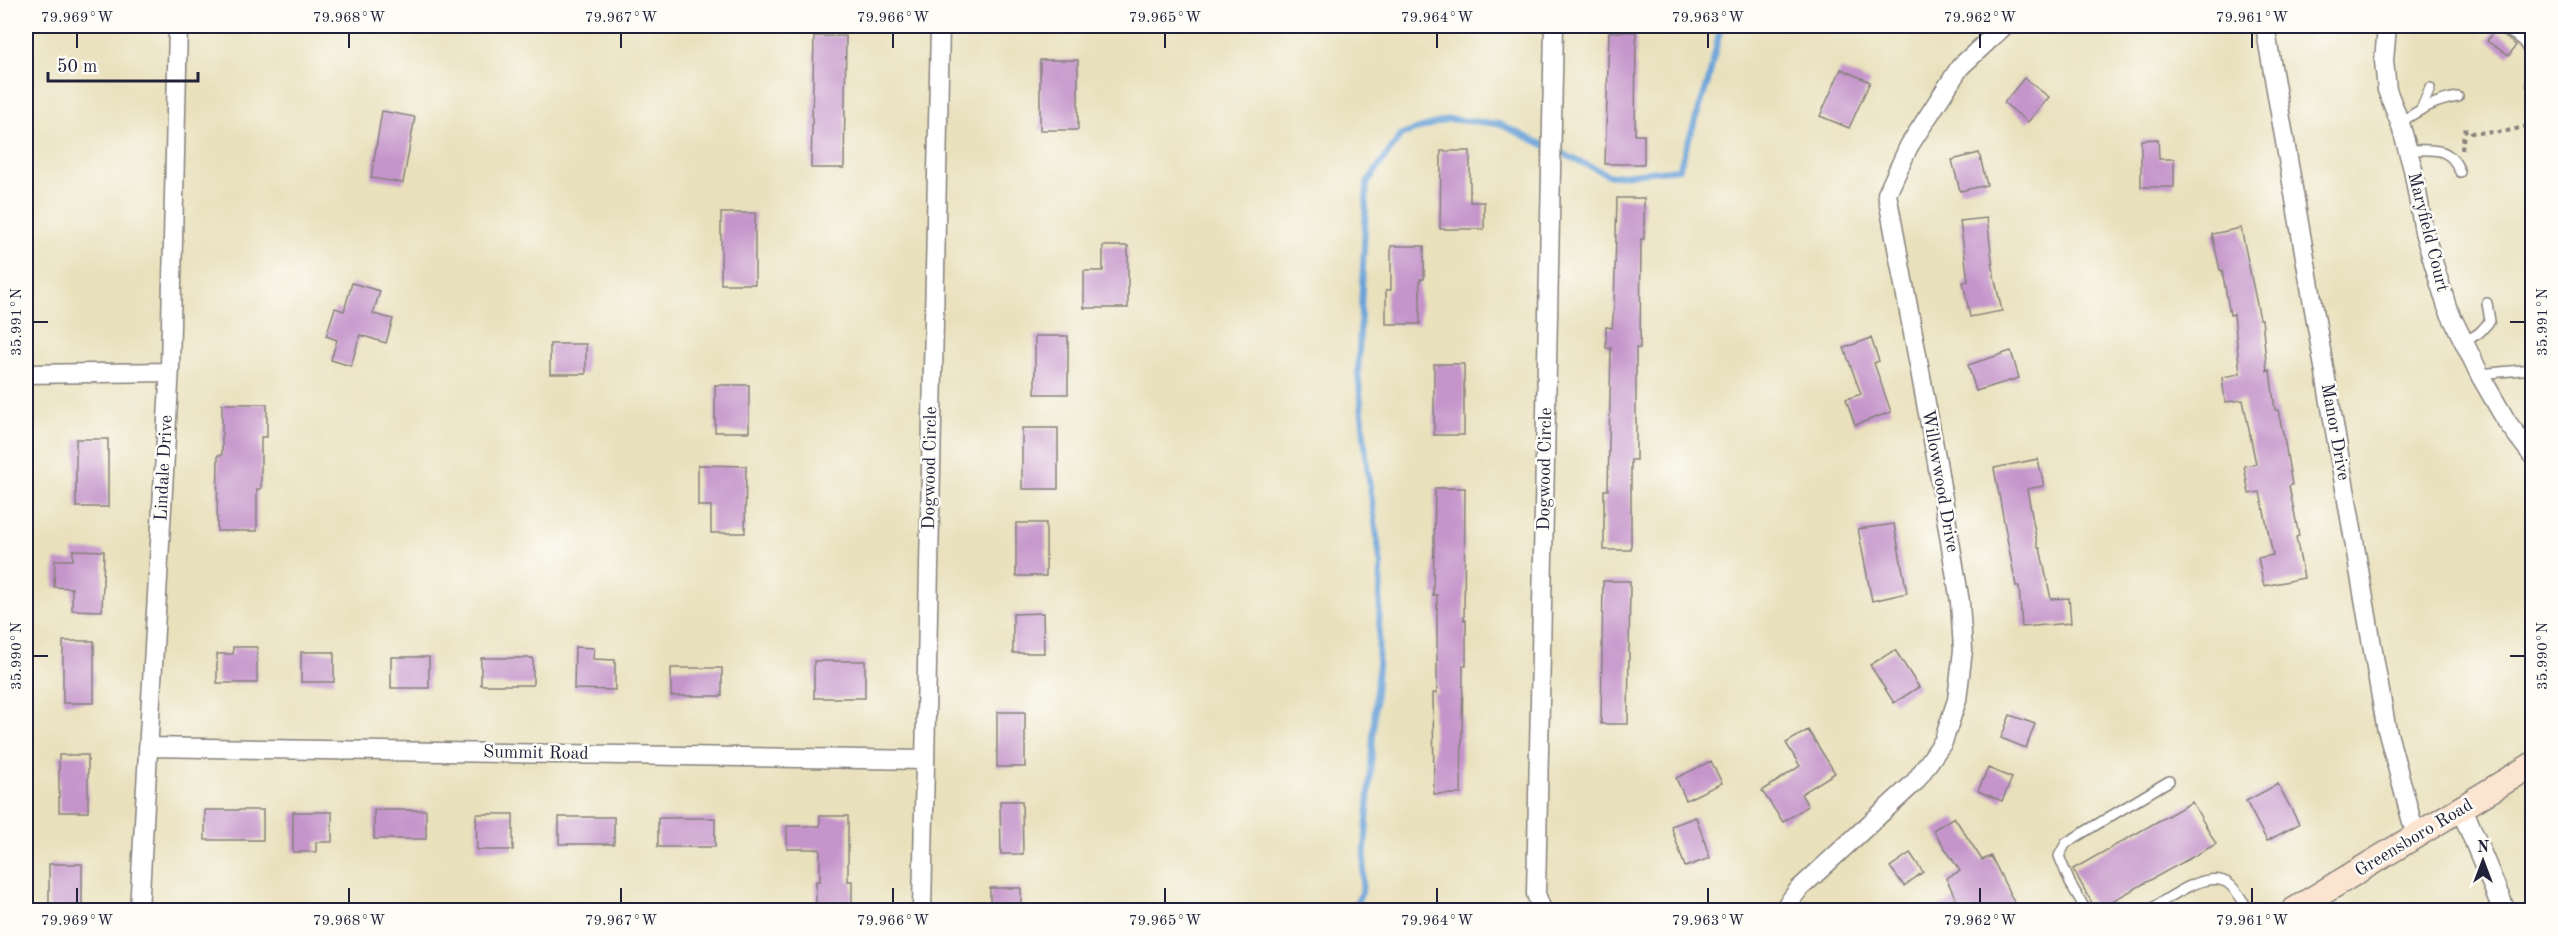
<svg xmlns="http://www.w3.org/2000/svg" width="2558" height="936" viewBox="0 0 2558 936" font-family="'Old Standard TT',serif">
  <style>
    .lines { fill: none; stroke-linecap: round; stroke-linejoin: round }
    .stream { stroke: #69a2d8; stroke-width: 6 }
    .building { fill: #c494ca }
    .service-casing { stroke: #86817c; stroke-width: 12 }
    .minor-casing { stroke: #86817c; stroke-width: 21 }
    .tertiary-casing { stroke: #86817c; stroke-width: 24 }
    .secondary-casing { stroke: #86817c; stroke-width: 27 }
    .path { stroke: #86817c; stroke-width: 4; stroke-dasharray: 4.5 4.5; stroke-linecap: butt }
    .service { stroke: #fff; stroke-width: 9 }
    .minor { stroke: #fff; stroke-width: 18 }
    .tertiary { stroke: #fff; stroke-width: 21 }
    .secondary { stroke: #fce5d0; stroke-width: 24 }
    .ticks { fill: none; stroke: #22223b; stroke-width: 2 }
    .labels { text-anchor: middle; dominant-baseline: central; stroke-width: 5; stroke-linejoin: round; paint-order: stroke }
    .street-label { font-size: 18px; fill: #22223b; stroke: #fdfcf7 }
    .neatline { fill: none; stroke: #22223b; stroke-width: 2 }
    .ticks-label { font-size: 15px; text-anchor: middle; fill: #22223b }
  </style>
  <rect width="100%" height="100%" fill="#fdfcf7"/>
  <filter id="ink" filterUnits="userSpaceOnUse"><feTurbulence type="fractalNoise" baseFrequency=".0167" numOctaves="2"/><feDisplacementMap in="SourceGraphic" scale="12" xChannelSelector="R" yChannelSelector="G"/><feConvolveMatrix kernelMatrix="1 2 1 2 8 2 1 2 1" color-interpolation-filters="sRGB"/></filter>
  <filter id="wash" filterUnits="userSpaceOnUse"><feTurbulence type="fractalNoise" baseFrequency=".008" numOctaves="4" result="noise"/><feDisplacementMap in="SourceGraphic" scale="24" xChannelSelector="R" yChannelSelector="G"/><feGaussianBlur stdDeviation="1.35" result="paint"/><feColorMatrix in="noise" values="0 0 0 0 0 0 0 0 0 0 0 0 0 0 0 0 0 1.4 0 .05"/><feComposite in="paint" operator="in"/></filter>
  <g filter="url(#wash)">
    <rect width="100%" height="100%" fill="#e9e0bc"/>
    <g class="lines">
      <path class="stream" d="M 1352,910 L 1362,893 L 1378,664 L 1381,566 L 1367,465 L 1358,373 L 1367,183 L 1401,135 L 1448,119 L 1499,124 L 1611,176 L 1679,169 L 1708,82 L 1721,26"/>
    </g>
    <g id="blocks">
      <path class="building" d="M 2494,29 L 2516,45 L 2509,56 L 2487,41 Z
        M 1609,32 L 1636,32 L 1635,135 L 1644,135 L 1644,164 L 1605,164 Z
        M 814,36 L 846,36 L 844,168 L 811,168 Z
        M 1040,60 L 1078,60 L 1078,130 L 1040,130 Z
        M 1841,69 L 1870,82 L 1849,128 L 1820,116 Z
        M 2024,78 L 2049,97 L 2028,122 L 2004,103 Z
        M 382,111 L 415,117 L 403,183 L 371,178 Z
        M 2158,139 L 2159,159 L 2174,159 L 2174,187 L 2141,187 L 2141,140 Z
        M 1441,151 L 1470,151 L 1470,202 L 1484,202 L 1484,229 L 1440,229 Z
        M 1979,153 L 1987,185 L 1960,191 L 1952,160 Z
        M 1617,198 L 1644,198 L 1644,239 L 1641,239 L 1640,348 L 1636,348 L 1636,460 L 1631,460 L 1631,550 L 1604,550 L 1604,490 L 1608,490 L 1611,348 L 1606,348 L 1606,327 L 1612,328 L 1614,308 Z
        M 721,213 L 755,213 L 755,284 L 721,284 Z
        M 1987,218 L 1994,276 L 2002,311 L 1970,317 L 1963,282 L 1968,281 L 1960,221 Z
        M 2241,228 L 2260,319 L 2262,319 L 2267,371 L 2270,370 L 2275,410 L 2278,410 L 2285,443 L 2292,485 L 2289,486 L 2299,536 L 2296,537 L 2304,578 L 2264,586 L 2258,558 L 2273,555 L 2260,492 L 2249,494 L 2244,466 L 2256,464 L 2243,400 L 2225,402 L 2222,377 L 2240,374 L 2234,314 L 2230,315 L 2222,270 L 2220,270 L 2212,234 Z
        M 1103,246 L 1128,246 L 1128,308 L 1084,308 L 1084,271 L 1103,271 Z
        M 1391,246 L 1424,246 L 1424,279 L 1420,279 L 1420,324 L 1386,324 L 1386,290 L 1391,290 Z
        M 352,283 L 380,291 L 373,314 L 393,319 L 386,343 L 360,335 L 351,366 L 331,360 L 337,340 L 326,336 L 335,308 L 344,311 Z
        M 1035,336 L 1068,336 L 1068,394 L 1035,394 Z
        M 1871,338 L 1879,361 L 1874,363 L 1891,412 L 1855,425 L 1846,399 L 1861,394 L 1844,348 Z
        M 550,344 L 586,344 L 586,374 L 550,374 Z
        M 2011,351 L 2019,378 L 1976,391 L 1968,365 Z
        M 1434,364 L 1464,364 L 1464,435 L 1434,435 Z
        M 715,385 L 749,385 L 749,432 L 715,432 Z
        M 222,404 L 267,404 L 267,437 L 261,437 L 261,489 L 257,489 L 257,531 L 217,531 L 218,455 L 222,455 Z
        M 1022,428 L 1058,428 L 1058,489 L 1022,489 Z
        M 76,439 L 108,439 L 108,507 L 76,507 Z
        M 2038,459 L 2044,486 L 2027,489 L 2038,548 L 2040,548 L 2051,599 L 2069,598 L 2071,623 L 2022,627 L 2019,586 L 2016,586 L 1994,468 Z
        M 698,465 L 746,466 L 745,533 L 711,533 L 711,506 L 698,506 Z
        M 1435,488 L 1465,488 L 1464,620 L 1466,620 L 1466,666 L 1463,666 L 1461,794 L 1434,794 L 1433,693 L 1437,693 L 1437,595 L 1433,595 Z
        M 1016,523 L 1046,523 L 1046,576 L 1016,576 Z
        M 1894,524 L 1907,593 L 1872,601 L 1858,529 Z
        M 73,550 L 104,551 L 102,611 L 72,610 L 72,588 L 54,587 L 55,560 L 73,560 Z
        M 1603,581 L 1630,581 L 1628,724 L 1601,724 Z
        M 1043,613 L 1044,653 L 1013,653 L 1013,614 Z
        M 63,641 L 94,641 L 94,703 L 63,703 Z
        M 233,647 L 257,647 L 257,683 L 217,683 L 217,654 L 233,654 Z
        M 575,647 L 594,648 L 593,659 L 615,660 L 615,690 L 574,689 Z
        M 1895,650 L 1919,687 L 1894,703 L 1870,665 Z
        M 301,652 L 334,652 L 334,682 L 301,682 Z
        M 391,657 L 429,657 L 429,688 L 391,688 Z
        M 481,658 L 533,658 L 533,685 L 481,685 Z
        M 814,661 L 865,661 L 865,698 L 814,698 Z
        M 671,668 L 722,668 L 722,696 L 671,696 Z
        M 997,712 L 1025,712 L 1025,767 L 997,767 Z
        M 2010,715 L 2035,724 L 2026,748 L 2001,738 Z
        M 1808,730 L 1835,773 L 1801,794 L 1808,806 L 1783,822 L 1762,791 L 1800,766 L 1786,743 Z
        M 59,755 L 88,755 L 88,812 L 59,812 Z
        M 1711,761 L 1722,783 L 1686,800 L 1676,778 Z
        M 1988,768 L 2012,778 L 2002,801 L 1978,791 Z
        M 2278,784 L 2299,824 L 2267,841 L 2246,801 Z
        M 1000,801 L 1022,801 L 1023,854 L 1001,854 Z
        M 2192,802 L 2216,844 L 2096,910 L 2073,869 Z
        M 205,810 L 263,810 L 263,840 L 205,840 Z
        M 374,810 L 426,810 L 426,839 L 374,839 Z
        M 293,812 L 332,812 L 332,842 L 316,842 L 316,852 L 293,852 Z
        M 476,814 L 513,814 L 513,850 L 477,850 Z
        M 820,816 L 848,816 L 848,881 L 852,881 L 852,910 L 816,910 L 816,881 L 820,881 L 820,849 L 787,849 L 787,826 L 820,826 Z
        M 559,817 L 614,817 L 614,844 L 559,844 Z
        M 1696,817 L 1710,858 L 1685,867 L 1671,826 Z
        M 1954,817 L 1982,860 L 1991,856 L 2018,910 L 1932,910 L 1956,899 L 1946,878 L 1960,871 L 1933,830 Z
        M 658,818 L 715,818 L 715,847 L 658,847 Z
        M 1910,853 L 1923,872 L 1904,886 L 1890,867 Z
        M 49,864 L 82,864 L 82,910 L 49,910 Z
        M 990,888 L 1021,888 L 1021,910 L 990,910 Z"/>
    </g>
  </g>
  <g filter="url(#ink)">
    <use href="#blocks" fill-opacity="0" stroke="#86817c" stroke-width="1.5"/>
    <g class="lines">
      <g class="service-casing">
        <path id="service" d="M 2500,26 C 2518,37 2528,41 2532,63
          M 2531,84 L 2532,74
          M 2421,109 L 2430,88
          M 2400,123 C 2418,110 2436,100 2458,97
          M 2408,150 C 2431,150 2450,145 2460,172
          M 2464,342 L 2479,333 L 2490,321 L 2487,303
          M 2479,374 L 2532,369
          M 2086,910 L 2070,883 L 2059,856 L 2066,843 L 2169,781
          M 2149,910 C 2168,899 2207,868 2229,884 C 2237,890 2243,902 2249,910"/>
      </g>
      <g class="minor-casing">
        <path id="minor" d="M 2265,26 L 2386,726 L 2416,837
          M 2387,26 L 2384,61 L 2387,90 L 2400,123 L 2413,169 L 2424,232 L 2447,307 L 2481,377 L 2507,422 L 2532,455
          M 26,374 L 169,372
          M 148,747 L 924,760
          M 139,910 L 170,367 L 178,26
          M 922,910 L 940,26
          M 1542,910 L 1536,894 L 1554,26
          M 1783,910 L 1799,889 L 1915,782 L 1943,742 L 1957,700 L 1963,650 L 1960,602 L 1937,462 L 1887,194 L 1909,146 L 1960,67 L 2004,26"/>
      </g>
      <g class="tertiary-casing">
        <path id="tertiary" d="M 2462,809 L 2504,910"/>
      </g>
      <g class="secondary-casing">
        <path id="secondary" d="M 2294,910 L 2532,765"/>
      </g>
      <path class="path" d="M 2465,128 L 2466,133 L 2503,132 L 2532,125
        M 2462,150 L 2464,132"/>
      <use href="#service" class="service"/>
      <use href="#minor" class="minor"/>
      <use href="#tertiary" class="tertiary"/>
      <use href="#secondary" class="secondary"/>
    </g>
  </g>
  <path class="ticks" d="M 77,33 L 77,48M 349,33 L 349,48M 621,33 L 621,48M 893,33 L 893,48M 1165,33 L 1165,48M 1437,33 L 1437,48M 1708,33 L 1708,48M 1980,33 L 1980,48M 2252,33 L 2252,48M 33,322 L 48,322M 2510,322 L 2525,322M 33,656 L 48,656M 2510,656 L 2525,656M 77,888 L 77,903M 349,888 L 349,903M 621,888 L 621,903M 893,888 L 893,903M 1165,888 L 1165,903M 1437,888 L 1437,903M 1708,888 L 1708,903M 1980,888 L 1980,903M 2252,888 L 2252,903"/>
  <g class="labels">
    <g class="street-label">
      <text transform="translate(2428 232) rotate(76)">Maryfield Court</text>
      <text transform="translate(2335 432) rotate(80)">Manor Drive</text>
      <text transform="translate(164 468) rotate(-87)">Lindale Drive</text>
      <text transform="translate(930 468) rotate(-89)">Dogwood Circle</text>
      <text transform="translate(1545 469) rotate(-89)">Dogwood Circle</text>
      <text transform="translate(1940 481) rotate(80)">Willowwood Drive</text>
      <text transform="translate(536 753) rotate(1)">Summit Road</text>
      <text transform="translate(2414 838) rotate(-31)">Greensboro Road</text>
    </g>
  </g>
  <rect width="2558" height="936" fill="none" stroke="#fdfcf7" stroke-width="66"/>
  <g transform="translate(2483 861)" stroke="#fdfcf7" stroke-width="4.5" paint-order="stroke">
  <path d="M0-4.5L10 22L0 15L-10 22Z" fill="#22223b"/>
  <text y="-9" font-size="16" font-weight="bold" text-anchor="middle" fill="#22223b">N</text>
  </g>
  <path d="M48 72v9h150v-9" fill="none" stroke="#22223b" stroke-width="3"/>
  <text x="57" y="72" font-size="18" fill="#22223b" stroke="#fdfcf7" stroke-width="4.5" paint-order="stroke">50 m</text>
  <rect x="33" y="33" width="2492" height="870" class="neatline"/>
  <g class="ticks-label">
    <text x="77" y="22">79.969°W</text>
    <text x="349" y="22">79.968°W</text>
    <text x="621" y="22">79.967°W</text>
    <text x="893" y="22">79.966°W</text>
    <text x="1165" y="22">79.965°W</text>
    <text x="1437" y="22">79.964°W</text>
    <text x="1708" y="22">79.963°W</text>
    <text x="1980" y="22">79.962°W</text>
    <text x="2252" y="22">79.961°W</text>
    <text transform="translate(16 322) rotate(-90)" y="5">35.991°N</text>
    <text transform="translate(2542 322) rotate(-90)" y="5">35.991°N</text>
    <text transform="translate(16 656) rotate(-90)" y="5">35.990°N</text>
    <text transform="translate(2542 656) rotate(-90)" y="5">35.990°N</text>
    <text x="77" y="925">79.969°W</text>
    <text x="349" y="925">79.968°W</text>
    <text x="621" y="925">79.967°W</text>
    <text x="893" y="925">79.966°W</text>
    <text x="1165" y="925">79.965°W</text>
    <text x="1437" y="925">79.964°W</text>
    <text x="1708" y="925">79.963°W</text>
    <text x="1980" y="925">79.962°W</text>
    <text x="2252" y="925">79.961°W</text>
  </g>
</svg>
